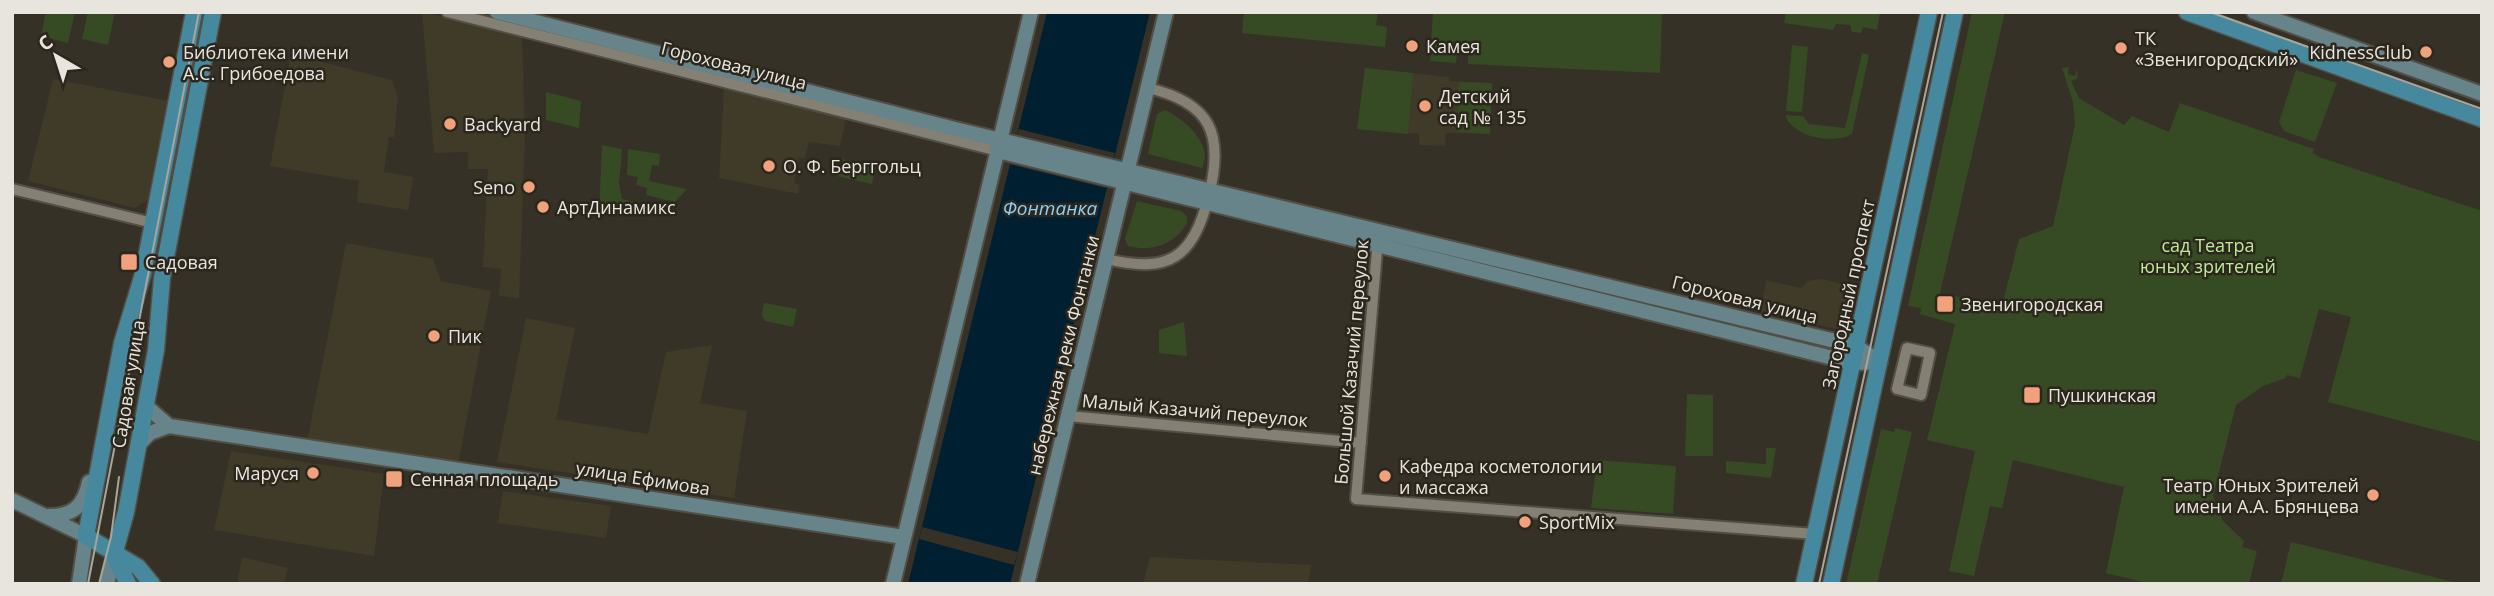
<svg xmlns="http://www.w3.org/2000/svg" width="2494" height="596" viewBox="0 0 2494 596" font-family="'Open Sans',sans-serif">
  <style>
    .built { fill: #403a28 }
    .green { fill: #364b23 }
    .water { fill: #001f31 }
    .pier { fill: #353126 }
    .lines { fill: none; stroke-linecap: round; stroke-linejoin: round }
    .street-casing { stroke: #524e45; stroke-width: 14 }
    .secondary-casing { stroke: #524e45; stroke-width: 18 }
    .primary-casing { stroke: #524e45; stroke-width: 19 }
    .street { stroke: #858074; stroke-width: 10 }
    .secondary { stroke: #668489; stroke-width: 14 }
    .primary { stroke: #46889d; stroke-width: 16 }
    .tram { stroke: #a8a59d; stroke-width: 2 }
    .poi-dot { fill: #f1a17c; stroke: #2b271d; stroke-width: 2.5 }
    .labels { text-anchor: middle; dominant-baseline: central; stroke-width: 5; stroke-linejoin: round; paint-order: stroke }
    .poi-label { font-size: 18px; fill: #e8e5de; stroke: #2b271d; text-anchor: start }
    .street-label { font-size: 18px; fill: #e8e5de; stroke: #2b271d }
    .park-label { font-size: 18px; fill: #bcea96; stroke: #2b271d }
    .water-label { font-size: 19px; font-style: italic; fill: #88d0fc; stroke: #2b271d }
  </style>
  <rect width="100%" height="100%" fill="#353126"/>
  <path class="built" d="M 422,12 L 522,35 L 525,137 L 519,298 L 499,296 L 501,269 L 483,267 L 488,169 L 468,169 L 468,152 L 434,153 Z
    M 291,54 L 392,80 L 398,97 L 394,137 L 389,137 L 384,172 L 413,177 L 408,210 L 357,202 L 359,181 L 270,166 Z
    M 1365,68 L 1449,77 L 1449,81 L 1492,83 L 1490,134 L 1446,133 L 1445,146 L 1419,145 L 1419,134 L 1357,129 Z
    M 53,79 L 169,101 L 149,199 L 135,208 L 28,181 Z
    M 724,88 L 846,119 L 840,146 L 809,142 L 805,158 L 799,158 L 794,183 L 800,185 L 798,194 L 719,178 Z
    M 346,243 L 433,259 L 441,281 L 491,291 L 458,465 L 307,442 Z
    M 1822,279 L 1858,288 L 1848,323 L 1840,330 L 1761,311 L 1766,280 L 1802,288 L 1807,281 Z
    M 526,318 L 575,328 L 556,419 L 648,434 L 666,352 L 712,345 L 700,403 L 747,411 L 734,498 L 497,462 Z
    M 231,451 L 384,474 L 374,556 L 214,530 Z
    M 503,491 L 611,506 L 606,538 L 498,523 Z
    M 242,557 L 288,568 L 284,584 L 237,584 Z
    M 1150,557 L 1311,565 L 1308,584 L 1143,584 Z"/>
  <path class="green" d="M 46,12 L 75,12 L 68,43 L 41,36 Z
    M 88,12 L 115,12 L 108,45 L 82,39 Z
    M 1244,12 L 1378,12 L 1376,25 L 1387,27 L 1385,47 L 1242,33 Z
    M 1433,12 L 1662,12 L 1660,73 L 1468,64 L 1468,54 L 1457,53 L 1456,63 L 1430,61 Z
    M 1786,12 L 1880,12 L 1877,30 L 1863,27 L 1861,33 L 1852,32 L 1850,25 L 1836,24 L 1833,30 L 1784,23 Z
    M 1972,12 L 2005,12 L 1940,293 L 2002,306 L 2019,239 L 2053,226 L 2075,125 L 2073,102 L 2062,68 L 2069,67 L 2068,74 L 2075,76 L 2077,69 L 2078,78 L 2071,81 L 2079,98 L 2124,125 L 2132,116 L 2169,132 L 2180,103 L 2314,149 L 2313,153 L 2319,157 L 2482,211 L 2482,442 L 2328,402 L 2351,317 L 2319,309 L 2300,378 L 2287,375 L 2286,378 L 2263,386 L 2236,405 L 2213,496 L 2223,521 L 2244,541 L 2242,547 L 2257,551 L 2249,584 L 2151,584 L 2106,573 L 2124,487 L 2013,460 L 2002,508 L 1990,506 L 1974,576 L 1949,571 L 1975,451 L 1927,440 L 1955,324 L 1920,314 L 1921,308 L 1908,306 Z
    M 1792,45 L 1808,47 L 1802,112 L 1786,111 Z
    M 1862,53 L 1869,55 L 1852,134 C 1832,145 1793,137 1785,115 L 1803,116 L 1809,124 L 1845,128 Z
    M 1365,68 L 1413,73 L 1408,134 L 1357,129 Z
    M 2296,70 L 2337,83 L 2315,142 L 2284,131 L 2279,122 Z
    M 1459,82 L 1492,83 L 1490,134 L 1457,132 Z
    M 546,92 L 581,101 L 579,128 L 546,120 Z
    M 1165,110 C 1184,119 1214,144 1202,168 L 1148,154 L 1157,114 Z
    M 602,145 L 622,149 L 619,184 L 622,199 L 635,202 L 634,206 L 611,214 L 599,213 Z
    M 628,149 L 660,154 L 659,166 L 652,165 L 649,181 L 687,189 L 675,202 L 646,195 L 647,188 L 636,185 L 638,177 L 627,175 Z
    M 841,159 L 876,166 L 872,184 L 837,176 Z
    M 1137,201 L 1181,211 L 1187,216 L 1187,223 C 1175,245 1151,252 1128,246 L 1125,239 Z
    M 764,303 L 797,309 L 793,327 L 765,321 L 762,315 Z
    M 1184,322 L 1187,356 L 1159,353 L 1159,330 Z
    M 1687,394 L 1713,395 L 1713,456 L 1685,456 Z
    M 1895,428 L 1912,432 L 1877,584 L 1846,584 L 1881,429 L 1894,432 Z
    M 1766,448 L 1776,448 L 1771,478 L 1726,473 L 1726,461 L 1766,464 Z
    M 1597,460 L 1676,466 L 1673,514 L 1591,508 Z
    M 2291,542 L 2458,583 L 2459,584 L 2281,584 Z"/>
  <path class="water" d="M 1047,12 L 1150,12 L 1010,584 L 908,584 Z"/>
  <path class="pier" d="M 1019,129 L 1115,153 L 1106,188 L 1009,164 Z
    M 922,527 L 1018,552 L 1014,565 L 919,539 Z"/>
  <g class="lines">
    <g class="street-casing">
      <path id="street" d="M 447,12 L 998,151
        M 12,189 L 153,223
        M 1378,239 L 1356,499 L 1815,534
        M 1106,259 C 1170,274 1193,258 1209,195 C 1224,135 1212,103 1148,88
        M 1907,348 L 1930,353 L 1921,395 L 1897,389 Z
        M 1068,416 L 1361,443"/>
    </g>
    <g class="secondary-casing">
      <path id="secondary" d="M 497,12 L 955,129 L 1856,346 L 1880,362
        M 2254,12 L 2482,94
        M 998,151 L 1853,363 L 1880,362
        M 146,406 L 169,426 L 904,537
        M 139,444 L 150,433 L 169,426
        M 12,500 L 86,536 L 79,584
        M 49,516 C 73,516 84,506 89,482
        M 107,584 L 114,555
        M 893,584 L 1031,12
        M 1027,584 L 1166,12"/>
    </g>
    <g class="primary-casing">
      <path id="primary" d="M 2187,12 L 2482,119
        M 114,555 L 126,512 L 156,350 L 162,278 L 213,12
        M 114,555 L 128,584
        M 152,584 L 138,567 L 86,536 L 122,343 L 143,274 L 194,12
        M 1804,584 L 1929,12
        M 1831,584 L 1955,12"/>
    </g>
    <use href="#street" class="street"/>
    <use href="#secondary" class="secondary"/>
    <use href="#primary" class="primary"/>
    <path class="tram" d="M 2210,12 L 2482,109
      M 88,584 L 199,12
      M 99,584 L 111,537 L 119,477
      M 1819,584 L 1943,12"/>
  </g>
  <g class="poi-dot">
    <circle cx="1412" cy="46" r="7"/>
    <circle cx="2121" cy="48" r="7"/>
    <circle cx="2426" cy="52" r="7"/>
    <circle cx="169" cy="62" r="7"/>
    <circle cx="1425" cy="106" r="7"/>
    <circle cx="450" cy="124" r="7"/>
    <circle cx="769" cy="166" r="7"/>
    <circle cx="529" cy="187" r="7"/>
    <circle cx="543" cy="207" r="7"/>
    <rect x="120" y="253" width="18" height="18" rx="3.5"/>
    <rect x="1936" y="295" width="18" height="18" rx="3.5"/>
    <circle cx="434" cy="336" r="7"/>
    <rect x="2023" y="386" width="18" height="18" rx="3.5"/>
    <circle cx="313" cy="473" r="7"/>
    <circle cx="1385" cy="476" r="7"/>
    <rect x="385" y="470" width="18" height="18" rx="3.5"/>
    <circle cx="2373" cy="495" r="7"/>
    <circle cx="1525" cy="522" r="7"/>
  </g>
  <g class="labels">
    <g class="poi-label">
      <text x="2135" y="38">ТК<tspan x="2135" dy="21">«Звенигородский»</tspan></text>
      <text x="1426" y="46">Камея</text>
      <text x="183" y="52">Библиотека имени<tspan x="183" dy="21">А.С. Грибоедова</tspan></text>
      <text x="2412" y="52" text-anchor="end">KidnessClub</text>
      <text x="1439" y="96">Детский<tspan x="1439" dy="21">сад № 135</tspan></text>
      <text x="464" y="124">Backyard</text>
      <text x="783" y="166">О. Ф. Берггольц</text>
      <text x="515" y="187" text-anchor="end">Seno</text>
      <text x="557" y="207">АртДинамикс</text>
      <text x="145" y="262">Садовая</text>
      <text x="1961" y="304">Звенигородская</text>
      <text x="448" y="336">Пик</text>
      <text x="2048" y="395">Пушкинская</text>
      <text x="1399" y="466">Кафедра косметологии<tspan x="1399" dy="21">и массажа</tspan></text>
      <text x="299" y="473" text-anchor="end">Маруся</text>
      <text x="410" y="479">Сенная площадь</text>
      <text x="2359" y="485" text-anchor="end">Театр Юных Зрителей<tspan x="2359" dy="21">имени А.А. Брянцева</tspan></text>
      <text x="1539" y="522">SportMix</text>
    </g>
    <g class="street-label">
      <text transform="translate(734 65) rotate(14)">Гороховая улица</text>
      <text transform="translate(1848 294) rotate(-78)">Загородный проспект</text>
      <text transform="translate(1745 299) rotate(14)">Гороховая улица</text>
      <text transform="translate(1063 355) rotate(-76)">набережная реки Фонтанки</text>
      <text transform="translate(1351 362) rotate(-85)">Большой Казачий переулок</text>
      <text transform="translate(128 384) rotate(-81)">Садовая улица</text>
      <text transform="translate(1195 410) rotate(5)">Малый Казачий переулок</text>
      <text transform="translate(643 478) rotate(9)">улица Ефимова</text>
    </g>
    <g class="park-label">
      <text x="2208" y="245">сад Театра<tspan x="2208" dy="21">юных зрителей</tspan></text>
    </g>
    <g class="water-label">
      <text x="1050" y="208">Фонтанка</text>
    </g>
  </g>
  <rect width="2494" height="596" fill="none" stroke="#e8e5de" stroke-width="28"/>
  <g transform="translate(56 56) rotate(321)" stroke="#2b271d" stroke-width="5" paint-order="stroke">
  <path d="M0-5L12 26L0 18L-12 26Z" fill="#e8e5de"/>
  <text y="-10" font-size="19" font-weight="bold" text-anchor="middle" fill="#e8e5de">С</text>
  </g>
</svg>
